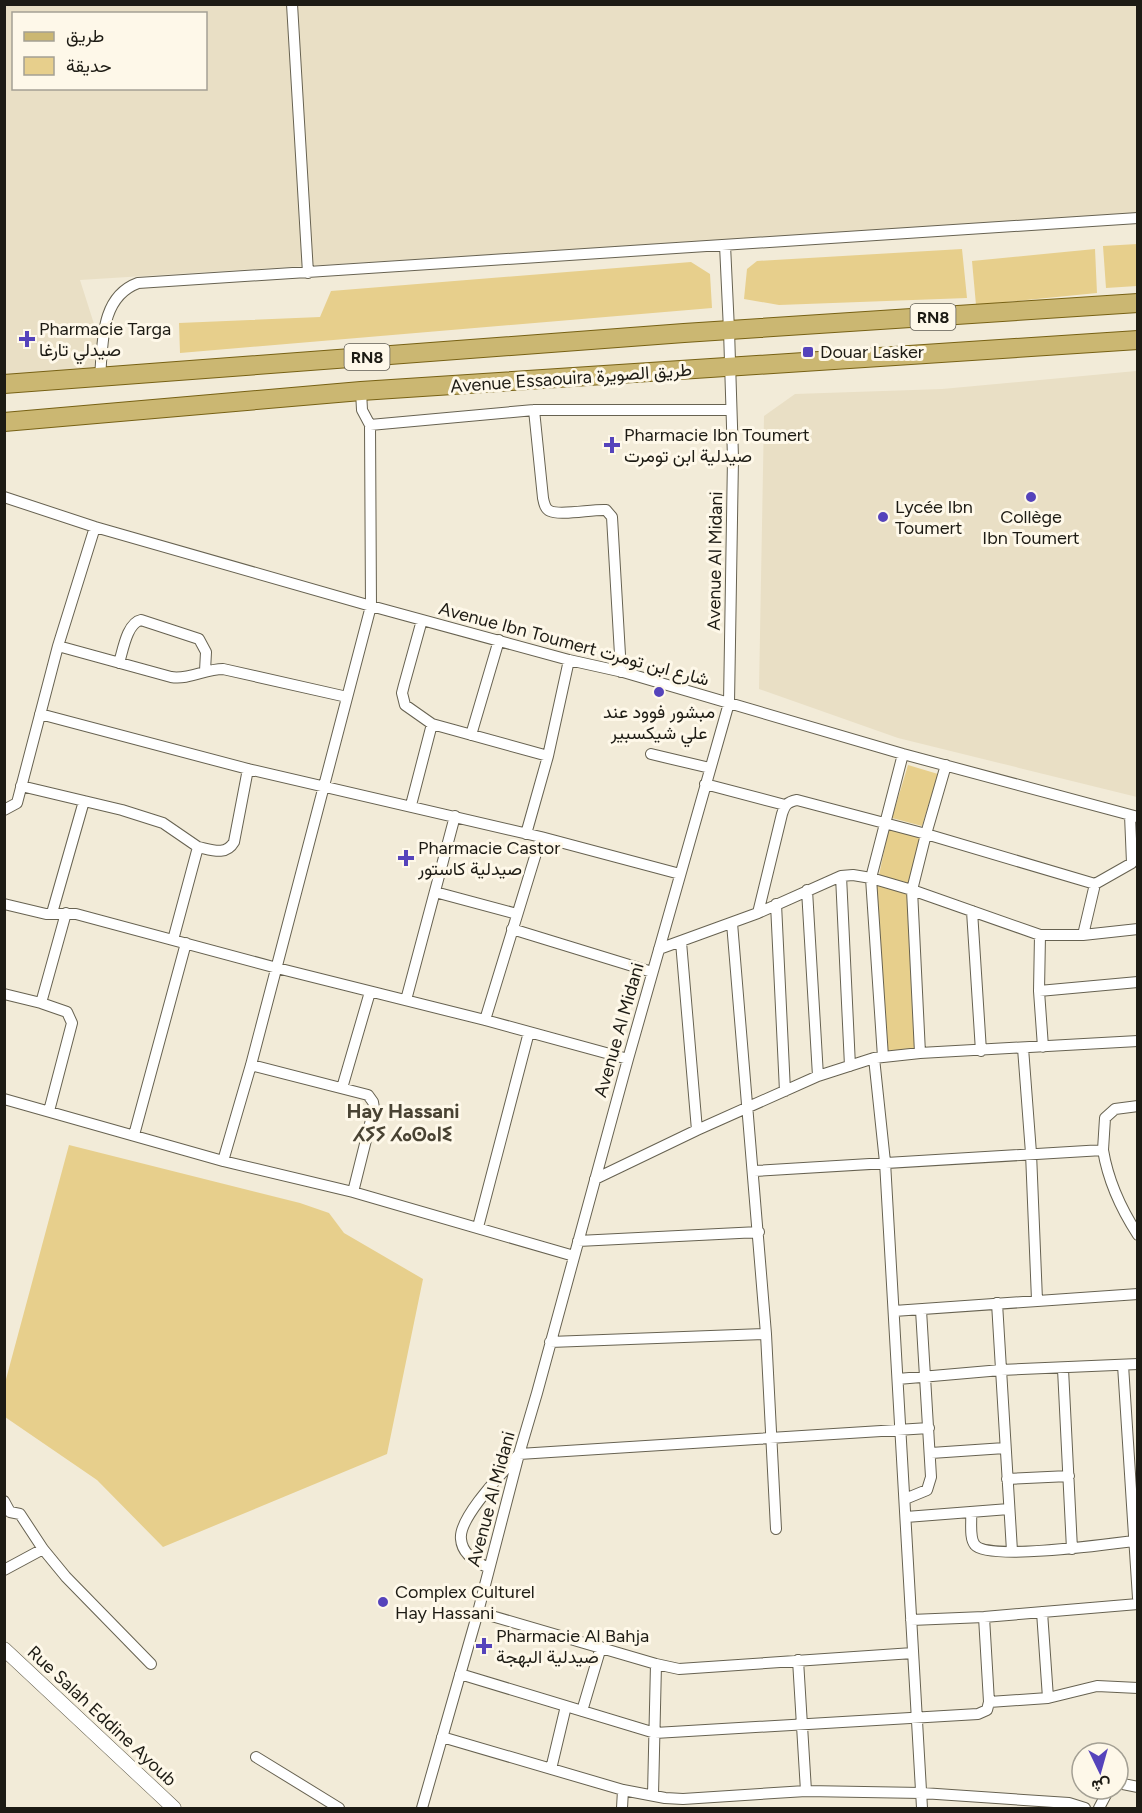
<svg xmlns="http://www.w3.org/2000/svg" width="1142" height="1813" viewBox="0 0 1142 1813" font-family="Figtree,Vazirmatn,'Noto Sans Tifinagh',sans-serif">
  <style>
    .built { fill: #e9dfc5; fill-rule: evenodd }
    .green { fill: #e7cf8c }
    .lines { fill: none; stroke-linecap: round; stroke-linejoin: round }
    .minor-casing { stroke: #676251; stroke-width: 12 }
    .tertiary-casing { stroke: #676251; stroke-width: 15 }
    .primary-casing { stroke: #776114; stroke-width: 20 }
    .minor { stroke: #fff; stroke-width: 10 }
    .tertiary { stroke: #fff; stroke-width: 14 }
    .primary { stroke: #cbb772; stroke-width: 18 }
    .poi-dot { fill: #5543bb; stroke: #fef8e9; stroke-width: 2 }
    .labels { text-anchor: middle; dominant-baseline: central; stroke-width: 6; stroke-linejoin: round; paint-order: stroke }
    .shield { fill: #fef8e9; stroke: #605d54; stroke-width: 1.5 }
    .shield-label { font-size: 16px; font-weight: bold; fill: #1d1b14 }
    .poi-label { font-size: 18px; fill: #1d1b14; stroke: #fef8e9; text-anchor: start }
    .street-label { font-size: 18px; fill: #1d1b14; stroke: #fef8e9 }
    .neighbourhood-label { font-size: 20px; font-weight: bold; fill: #494333; stroke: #fef8e9 }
  </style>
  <rect width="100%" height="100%" fill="#f2ebd8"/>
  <path class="built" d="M 4,5 L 1137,5 L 1137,214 L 80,280 L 109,371 L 5,384 ZM 14,14 L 206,14 L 206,88 L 14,88 Z
    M 1136,371 L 1137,797 L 898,738 L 759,689 L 764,416 L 795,394 L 942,389 Z"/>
  <path class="green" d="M 1137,244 L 1137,286 L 1106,288 L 1103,246 Z
    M 962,249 L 967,298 L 779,305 L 744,299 L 747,269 L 757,261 Z
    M 1095,249 L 1097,293 L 976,305 L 972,261 Z
    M 691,262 L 710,274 L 712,308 L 180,353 L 179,323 L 320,317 L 331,291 Z
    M 908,765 L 938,774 L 922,826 L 892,818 Z
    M 889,828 L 922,833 L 908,883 L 879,875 Z
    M 876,883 L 908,893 L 916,1049 L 883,1053 Z
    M 69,1145 L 300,1203 L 329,1213 L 344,1233 L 423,1279 L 387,1454 L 163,1547 L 97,1480 L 5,1417 L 5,1383 Z"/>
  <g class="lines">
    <g class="minor-casing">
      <path id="minor" d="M 292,4 L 308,273
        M 100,377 C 103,343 100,297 138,283 L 1138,218
        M 361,391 L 362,410 L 370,425 L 534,410 L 731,410
        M 534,410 L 543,498 C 544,503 545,509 550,511 C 560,516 593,509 606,510 L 612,517 L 621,672
        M 4,497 L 95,527 L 371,606 L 569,660 L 623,672 L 903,754 L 1138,817
        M 422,620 L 404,685 L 402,693 L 405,705 L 432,724 L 548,756
        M 58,646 L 171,677 C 189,680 205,669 223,669 L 347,697
        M 119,663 C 123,650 127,623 141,620 L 199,639 L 206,652 L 205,671
        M 40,714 L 248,769 L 541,837 L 680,874
        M 471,735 L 499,640
        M 651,754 L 710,768
        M 705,784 L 785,805
        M 21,786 L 122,810 L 163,823 L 198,847
        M 411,805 L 432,724
        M 4,810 L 17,803 L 58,646 L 95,527
        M 526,834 L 548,756 L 569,660
        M 841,876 L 850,1066
        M 1095,884 L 1132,863 L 1130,815
        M 807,890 L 818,1076
        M 435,892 L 517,914
        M 4,904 L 46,914 L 76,914 L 277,968 L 485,1020 L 628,1059
        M 776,904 L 785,1091
        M 972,911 L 981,1051
        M 52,913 L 84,801
        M 758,913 L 782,814 C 785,805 787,802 797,800 L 926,834 L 1095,884 L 1083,935
        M 732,923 L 766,1334 L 776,1529
        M 512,929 L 652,972
        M 1040,935 L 1039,991 L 1043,1047
        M 173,940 L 198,847 C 212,850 226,856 234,842 L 248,769
        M 681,942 L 697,1130
        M 659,949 L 758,913 L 841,876 L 853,875 L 871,878 L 912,890 L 1040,935 L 1083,935 L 1138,929
        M 1039,991 L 1138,982
        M 4,994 L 41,1003 L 67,1012 L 72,1023 L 49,1111
        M 406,1000 L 455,816
        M 41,1003 L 66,913
        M 485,1020 L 541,837
        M 1023,1048 L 1031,1153 L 1037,1300
        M 920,1053 L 912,890 L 926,834 L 946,765
        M 883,1057 L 871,878 L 903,754
        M 251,1065 L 368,1095 L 373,1102 L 374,1108 L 353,1192
        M 342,1088 L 370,992
        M 4,1099 L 223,1161 L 353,1192 L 574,1256
        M 134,1135 L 186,943
        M 1103,1150 C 1108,1180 1121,1209 1138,1235
        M 223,1161 L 251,1065 L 371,606 L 370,425
        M 754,1171 L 1103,1150 L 1105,1118 L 1115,1109 L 1138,1106
        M 595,1179 L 697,1130 L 818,1076 L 874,1058
        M 478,1227 L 529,1032
        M 578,1241 L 759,1232
        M 997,1303 L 1012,1551
        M 894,1311 L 1138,1294
        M 550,1342 L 766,1334
        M 1123,1365 L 1138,1598
        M 1063,1369 L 1072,1549
        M 898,1379 L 1001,1370 L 1138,1364
        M 931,1453 L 1005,1448
        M 1007,1479 L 1069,1476
        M 905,1499 L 927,1490 L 931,1477 L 921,1310
        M 4,1501 L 10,1512 L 20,1514 L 43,1549 L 66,1577 L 151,1664
        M 971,1513 C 972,1522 969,1538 975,1545 C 988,1561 1110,1544 1134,1541
        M 906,1517 L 1009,1509
        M 489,1568 C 477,1563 462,1554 461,1539 C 458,1518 505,1470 519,1454 L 929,1428
        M 4,1570 L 43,1549
        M 478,1612 L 656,1664 L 679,1669 L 913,1653
        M 1042,1612 L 1048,1698
        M 911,1620 L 984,1617 L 1138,1604
        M 798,1660 L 806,1791
        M 460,1674 L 655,1733 L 978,1714 L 987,1710 L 989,1702 L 984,1617
        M 989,1702 L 1048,1698 L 1097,1686 L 1138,1688
        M 582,1711 L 601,1647
        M 442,1737 L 623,1790 L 665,1798 L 683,1799 L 806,1791 L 922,1793 L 1069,1803 L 1085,1808
        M 256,1757 L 339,1808
        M 551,1769 L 566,1706
        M 1118,1783 L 1138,1787
        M 653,1795 L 656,1664
        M 422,1808 L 478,1612 L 519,1454 L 537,1393 L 628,1059 L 729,703 L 733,458 L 729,330 L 725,245
        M 622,1808 L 623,1790
        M 922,1808 L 885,1162 L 874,1058 L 920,1053 L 1138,1041
        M 1099,1808 L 1109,1789"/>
    </g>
    <g class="tertiary-casing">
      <path id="tertiary" d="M 4,1649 L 174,1808"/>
    </g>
    <g class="primary-casing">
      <path id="primary" d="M 4,384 L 684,333 L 1138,303
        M 4,422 L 361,391 L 1138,340"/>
    </g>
    <use href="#minor" class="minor"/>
    <use href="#tertiary" class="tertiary"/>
    <use href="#primary" class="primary"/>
  </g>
  <g class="poi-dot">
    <path d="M24 330h6v6h6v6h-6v6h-6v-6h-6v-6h6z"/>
    <rect x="802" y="346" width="12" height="12" rx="3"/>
    <path d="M609 436h6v6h6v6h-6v6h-6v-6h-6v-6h6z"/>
    <circle cx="1031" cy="497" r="6"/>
    <circle cx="883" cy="517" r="6"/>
    <circle cx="659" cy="692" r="6"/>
    <path d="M403 849h6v6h6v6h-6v6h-6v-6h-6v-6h6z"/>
    <circle cx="383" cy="1602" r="6"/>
    <path d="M481 1637h6v6h6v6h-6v6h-6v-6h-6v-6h6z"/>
  </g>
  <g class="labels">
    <g class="shield">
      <rect x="910.5" y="304" width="45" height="26" rx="4.5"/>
      <rect x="344.5" y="344" width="45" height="26" rx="4.5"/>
    </g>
    <g class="shield-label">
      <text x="933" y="317">RN8</text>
      <text x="367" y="357">RN8</text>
    </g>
    <g class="poi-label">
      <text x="39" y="329">Pharmacie Targa<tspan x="39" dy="21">صيدلي تارغا</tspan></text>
      <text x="820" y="352">Douar Lasker</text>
      <text x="624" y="435">Pharmacie Ibn Toumert<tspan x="624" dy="21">صيدلية ابن تومرت</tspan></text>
      <text x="895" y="507">Lycée Ibn<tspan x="895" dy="21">Toumert</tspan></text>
      <text x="1031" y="517" text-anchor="middle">Collège<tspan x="1031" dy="21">Ibn Toumert</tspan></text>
      <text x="659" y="712" text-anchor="middle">مبشور فوود عند<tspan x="659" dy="21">علي شيكسبير</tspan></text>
      <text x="418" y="848">Pharmacie Castor<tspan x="418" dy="21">صيدلية كاستور</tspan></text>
      <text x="395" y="1592">Complex Culturel<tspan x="395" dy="21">Hay Hassani</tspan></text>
      <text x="496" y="1636">Pharmacie Al Bahja<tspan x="496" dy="21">صيدلية البهجة</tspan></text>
    </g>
    <g class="street-label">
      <text transform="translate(571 378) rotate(-4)">Avenue Essaouira طريق الصويرة</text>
      <text transform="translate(715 561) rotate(-89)">Avenue Al Midani</text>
      <text transform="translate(574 644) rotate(15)">Avenue Ibn Toumert شارع ابن تومرت</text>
      <text transform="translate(619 1030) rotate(-74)">Avenue Al Midani</text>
      <text transform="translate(491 1499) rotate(-75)">Avenue Al Midani</text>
      <text transform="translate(102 1716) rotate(43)">Rue Salah Eddine Ayoub</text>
    </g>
    <g class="neighbourhood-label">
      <text x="403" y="1111">Hay Hassani<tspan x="403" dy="23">ⵃⵢⵢ ⵃⴰⵙⴰⵏⵉ</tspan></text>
    </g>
  </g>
  <rect width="1142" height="1813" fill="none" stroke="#1d1b14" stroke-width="12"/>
  <rect x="12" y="12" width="195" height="78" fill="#fef8e9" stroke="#a4a094" stroke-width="1.5"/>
  <rect x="24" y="32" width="30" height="9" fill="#cbb772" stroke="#a4a094" stroke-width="1.5"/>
  <text x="66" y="42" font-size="18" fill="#1d1b14">طريق</text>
  <rect x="24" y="57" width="30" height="18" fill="#e7cf8c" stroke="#a4a094" stroke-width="1.5"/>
  <text x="66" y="72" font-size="18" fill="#1d1b14">حديقة</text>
  <g transform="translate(1100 1771) rotate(175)"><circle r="28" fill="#fef8e9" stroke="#a4a094" stroke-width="1.5"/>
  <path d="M0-4.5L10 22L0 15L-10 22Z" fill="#5543bb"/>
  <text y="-9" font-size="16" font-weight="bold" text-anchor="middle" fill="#1d1b14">ش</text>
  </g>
</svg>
